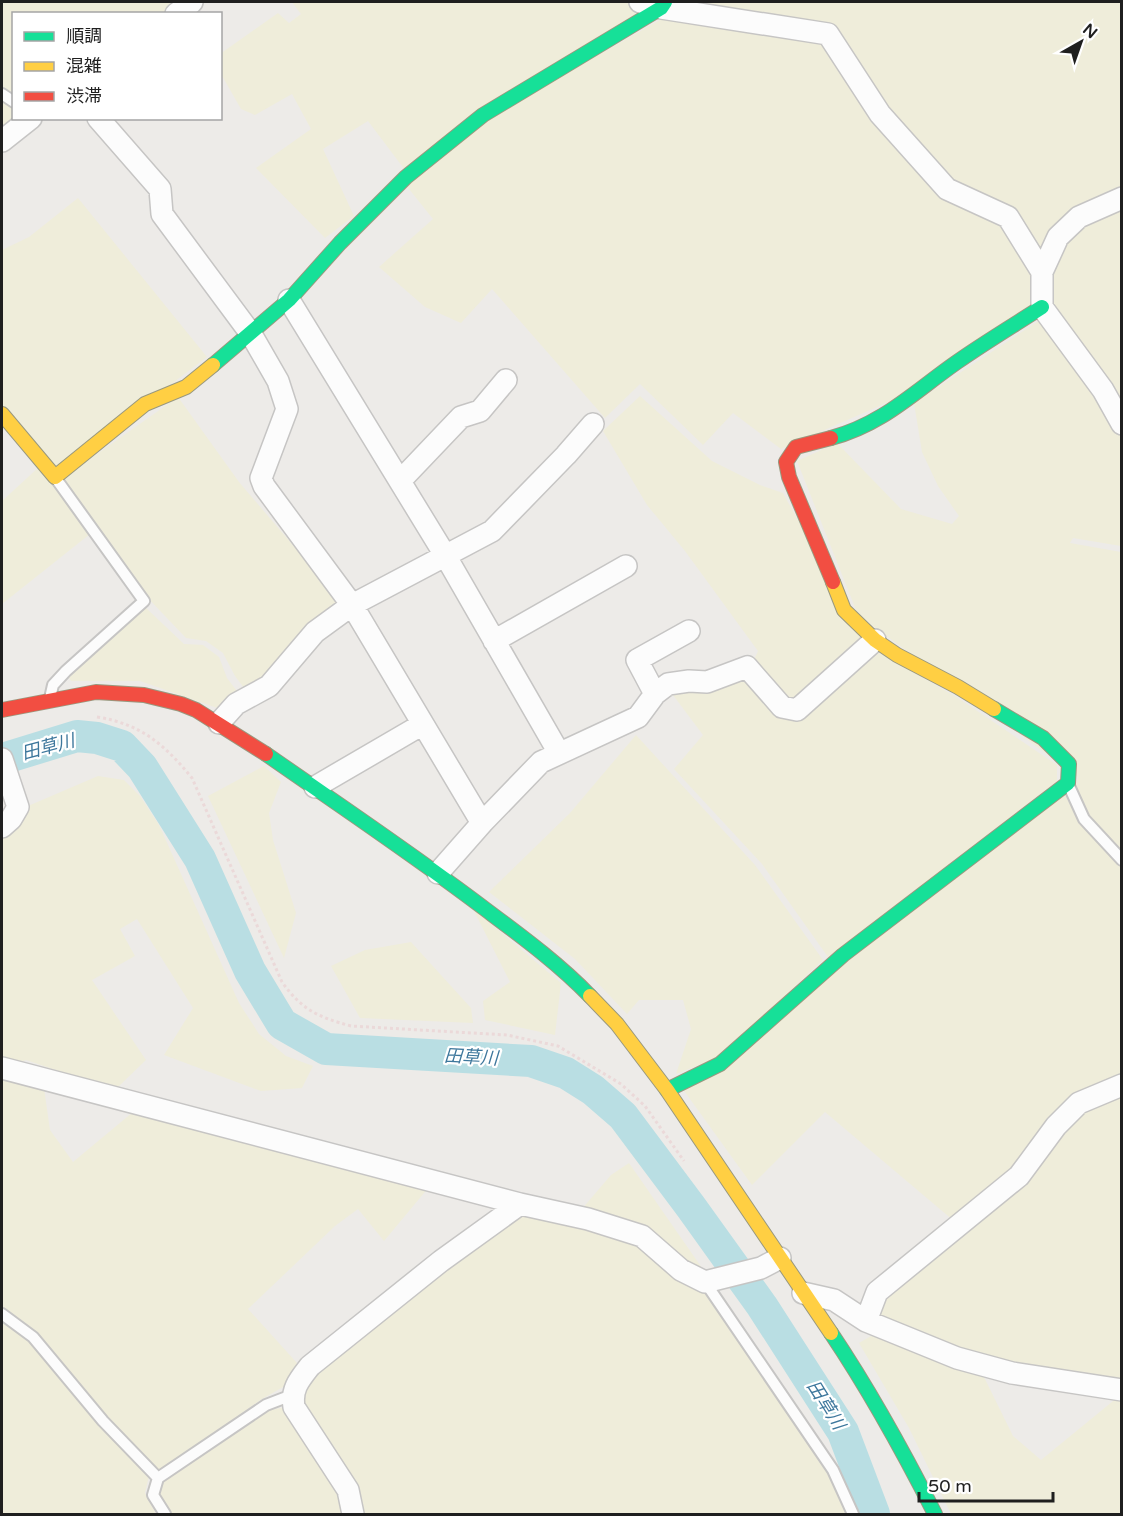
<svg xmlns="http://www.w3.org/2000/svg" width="1123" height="1516" viewBox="0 0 1123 1516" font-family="'Varela Round','Noto Sans JP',sans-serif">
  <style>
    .farmland { fill: #efedda }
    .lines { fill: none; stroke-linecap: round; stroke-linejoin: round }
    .river { stroke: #b9dee3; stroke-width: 32 }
    .lane-casing { stroke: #c6c5c4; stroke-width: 14 }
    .street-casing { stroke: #c6c5c4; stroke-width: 24 }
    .fast-casing { stroke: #99987e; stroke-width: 16 }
    .slow-casing { stroke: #99987e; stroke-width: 16 }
    .jam-casing { stroke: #99987e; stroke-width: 16 }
    .path { stroke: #ebd9d9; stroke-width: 3; stroke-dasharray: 3 3; stroke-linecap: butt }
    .lane { stroke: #fcfcfc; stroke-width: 10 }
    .street { stroke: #fcfcfc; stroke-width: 21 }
    .fast { stroke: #16e098; stroke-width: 14 }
    .slow { stroke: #ffcf43; stroke-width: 14 }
    .jam { stroke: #f24e42; stroke-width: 14 }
    .labels { text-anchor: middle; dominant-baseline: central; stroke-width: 4.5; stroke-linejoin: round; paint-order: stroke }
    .water-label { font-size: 18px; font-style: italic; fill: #3d779c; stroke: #fff }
  </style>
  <rect width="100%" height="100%" fill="#edebe8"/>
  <path class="farmland" d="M 2,2 L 184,2 L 168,13 L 14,14 L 13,97 L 2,88 Z
    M 292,2 L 629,2 L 643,11 L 405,170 L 368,121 L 323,149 L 354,216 L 325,238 L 256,168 L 311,129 L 292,94 L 255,115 L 241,109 L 221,74 L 220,54 L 278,13 L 289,23 L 301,14 Z
    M 670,2 L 1121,2 L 1121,192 L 1067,218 L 1036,253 L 956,188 L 885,113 L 835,34 Z
    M 665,17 L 824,40 L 891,138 L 1003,221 L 1036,276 L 1034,303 L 900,397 L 781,449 L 733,413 L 703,445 L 640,384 L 605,418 L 492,289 L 461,323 L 425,307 L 379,267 L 433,219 L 405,184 L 489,118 Z
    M 2,96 L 13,106 L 14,118 L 2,137 Z
    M 78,198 L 207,357 L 55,472 L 2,408 L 2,250 L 29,237 Z
    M 1121,207 L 1121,412 L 1050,305 L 1052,269 L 1064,241 L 1082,225 Z
    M 1046,316 L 1098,387 L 1121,434 L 1121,546 L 1073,538 L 1070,543 L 1121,552 L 1121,853 L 1091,820 L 1075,789 L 1078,777 L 858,615 L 797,461 L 837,443 L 901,509 L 952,524 L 959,516 L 938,486 L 922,452 L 914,403 Z
    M 640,396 L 712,461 L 760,485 L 783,493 L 864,640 L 795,703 L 780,695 L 753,662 L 758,651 L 685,551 L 647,505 L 603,431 Z
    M 178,397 L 239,482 L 344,605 L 247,692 L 235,676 L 223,653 L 206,641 L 186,638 L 145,595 L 103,533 L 63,478 Z
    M 39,467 L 90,534 L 2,604 L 2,501 Z
    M 145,607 L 184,644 L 203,645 L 219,657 L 227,678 L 240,695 L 223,710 L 140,681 L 71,681 L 68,676 Z
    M 875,650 L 958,698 L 1057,765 L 1057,781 L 828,957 L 762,864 L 674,769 L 703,735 L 673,695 L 680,688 L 745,674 L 777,711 Z
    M 636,735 L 755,865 L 823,960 L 719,1057 L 676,1074 L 691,1029 L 683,1000 L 639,1000 L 627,1014 L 575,959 L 489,892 L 570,813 Z
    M 264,766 L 281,782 L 269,813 L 273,840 L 296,913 L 284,958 L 208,796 Z
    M 98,776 L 124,780 L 140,796 L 159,825 L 239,1003 L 259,1034 L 286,1056 L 313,1066 L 302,1088 L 261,1091 L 164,1055 L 193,1008 L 137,919 L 120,929 L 135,956 L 92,980 L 146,1060 L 118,1087 L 106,1087 L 26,1060 L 16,1064 L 2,1061 L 2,836 L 28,806 Z
    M 1065,795 L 1081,825 L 1107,847 L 1121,863 L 1121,1078 L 1012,1174 L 954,1221 L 825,1112 L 752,1185 L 682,1088 Z
    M 473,909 L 561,983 L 555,1035 L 485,1020 L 483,1001 L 510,982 Z
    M 411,942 L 471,1008 L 473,1023 L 360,1018 L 331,966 L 365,950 Z
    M 2,1079 L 44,1088 L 50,1130 L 73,1162 L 133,1112 L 429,1187 L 384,1241 L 358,1209 L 335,1226 L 248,1309 L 297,1363 L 285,1386 L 262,1399 L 158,1473 L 2,1309 Z
    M 1121,1091 L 1121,1383 L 1061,1377 L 925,1338 L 879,1314 L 881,1300 L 1086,1106 Z
    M 629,1163 L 702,1268 L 682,1263 L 581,1210 L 611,1175 Z
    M 521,1210 L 634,1238 L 700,1285 L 718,1309 L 831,1478 L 848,1514 L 363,1514 L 301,1412 L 302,1389 L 310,1376 Z
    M 2,1321 L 30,1341 L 149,1476 L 145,1493 L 156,1514 L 2,1514 Z
    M 878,1332 L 982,1373 L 1013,1436 L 1041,1460 L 1118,1397 L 1121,1397 L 1121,1514 L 951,1514 L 909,1428 L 859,1343 Z
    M 285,1407 L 342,1492 L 345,1514 L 169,1514 L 158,1494 L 162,1481 L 266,1411 Z"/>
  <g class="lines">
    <path class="river" d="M 2,759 L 77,736 L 97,738 L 122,746 L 142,767 L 200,859 L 250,971 L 282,1024 L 326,1049 L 531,1061 L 566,1073 L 593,1090 L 623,1116 L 691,1207 L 762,1306 L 843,1432 L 874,1514"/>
    <g class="lane-casing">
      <path id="lane" d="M 2,94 L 14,102
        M 50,698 L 53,685 L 66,671 L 144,601 L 57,480
        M 1069,786 L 1084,819 L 1122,860
        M 705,1282 L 833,1470 L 853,1514
        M 2,1314 L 33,1337 L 103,1421 L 158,1478
        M 165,1514 L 153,1495 L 158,1478 L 266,1405 L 292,1395"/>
    </g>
    <g class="street-casing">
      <path id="street" d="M 640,2 L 661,8 L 828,34 L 880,114 L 947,189 L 1008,217 L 1042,272 L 1042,307 L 1103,390 L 1122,424
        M 176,14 L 192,2
        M 98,118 L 160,189 L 162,214 L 251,334 L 278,381 L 287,409 L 261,478 L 264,486 L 352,605 L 482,823
        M 2,141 L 31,118
        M 1042,272 L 1058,237 L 1079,217 L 1122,198
        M 289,300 L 445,555 L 559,753
        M 400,481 L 461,417 L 480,411 L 506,380
        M 494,641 L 626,566
        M 655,694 L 668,684 L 689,681 L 707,682 L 747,667 L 782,707 L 797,710 L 875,640
        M 219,723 L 236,704 L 269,686 L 315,632 L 352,605 L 492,531 L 566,455 L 593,424
        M 2,759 L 18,807 L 11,819 L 2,827
        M 315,787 L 423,724
        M 438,873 L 482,823 L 541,762 L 638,717 L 655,694 L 637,660 L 689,631
        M 2,1068 L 520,1204 L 588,1219 L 642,1236 L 681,1270 L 705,1282 L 761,1268 L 780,1258
        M 803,1293 L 834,1300 L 866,1321 L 957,1358 L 1012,1373 L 1122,1390
        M 866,1321 L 877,1292 L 1019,1176 L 1056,1126 L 1079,1103 L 1122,1085
        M 353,1514 L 348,1490 L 294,1407 C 291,1389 299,1380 310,1366 L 441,1261 L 520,1204"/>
    </g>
    <g class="fast-casing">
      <path id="fast" d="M 213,365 L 289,300 L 340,243 L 406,177 L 483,115 L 661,8 L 665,2
        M 831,438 C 883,424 914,392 957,362 C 984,343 1014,325 1042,307
        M 266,754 C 339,805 414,855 485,909 C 521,936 558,963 590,996
        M 667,1090 L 720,1064 L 843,955 L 1068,783 L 1069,764 L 1043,738 L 994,709
        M 831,1333 C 870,1391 903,1451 935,1514"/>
    </g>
    <g class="slow-casing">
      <path id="slow" d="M 2,414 L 55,477 L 145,404 L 186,387 L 213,365
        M 833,582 L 844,610 L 875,640 L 897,655 L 958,687 L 994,709
        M 590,996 L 617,1024 L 667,1090 L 831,1333"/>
    </g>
    <g class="jam-casing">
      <path id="jam" d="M 831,438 L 796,447 L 786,462 L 789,477 L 833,582
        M 2,710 L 96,692 L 144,695 L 181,704 L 196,710 L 266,754"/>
    </g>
    <path class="path" d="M 97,717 C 141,724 164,744 192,778 L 282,982 C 302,1010 318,1017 351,1026 L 507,1035 L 558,1046 L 621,1084 L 645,1106 L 684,1161"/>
    <use href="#lane" class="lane"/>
    <use href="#street" class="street"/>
    <use href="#fast" class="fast"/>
    <use href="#slow" class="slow"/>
    <use href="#jam" class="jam"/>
  </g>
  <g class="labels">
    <g class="water-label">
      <text transform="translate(48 747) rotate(-15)">田草川</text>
      <text transform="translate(471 1057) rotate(3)">田草川</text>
      <text transform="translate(826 1405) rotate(58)">田草川</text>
    </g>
  </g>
  <rect width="1123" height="1516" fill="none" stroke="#1f1f1f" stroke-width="6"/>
  <rect x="12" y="12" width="210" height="108" fill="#ffffff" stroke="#a5a5a5" stroke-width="1.5"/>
  <rect x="24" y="32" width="30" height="9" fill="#16e098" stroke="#a5a5a5" stroke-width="1.5"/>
  <text x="66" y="42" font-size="18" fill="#1f1f1f">順調</text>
  <rect x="24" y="62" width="30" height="9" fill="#ffcf43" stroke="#a5a5a5" stroke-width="1.5"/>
  <text x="66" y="72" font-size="18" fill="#1f1f1f">混雑</text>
  <rect x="24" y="92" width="30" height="9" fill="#f24e42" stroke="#a5a5a5" stroke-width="1.5"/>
  <text x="66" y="102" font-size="18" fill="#1f1f1f">渋滞</text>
  <g transform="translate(1081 42) rotate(40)" stroke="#ffffff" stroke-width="4.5" paint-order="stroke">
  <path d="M0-4.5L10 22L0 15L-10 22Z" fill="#1f1f1f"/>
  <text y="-9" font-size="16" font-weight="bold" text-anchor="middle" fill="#1f1f1f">N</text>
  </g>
  <path d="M919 1492v9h134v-9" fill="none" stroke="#1f1f1f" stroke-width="3"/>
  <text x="928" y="1492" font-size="18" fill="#1f1f1f" stroke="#ffffff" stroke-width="4.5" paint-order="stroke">50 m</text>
</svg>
